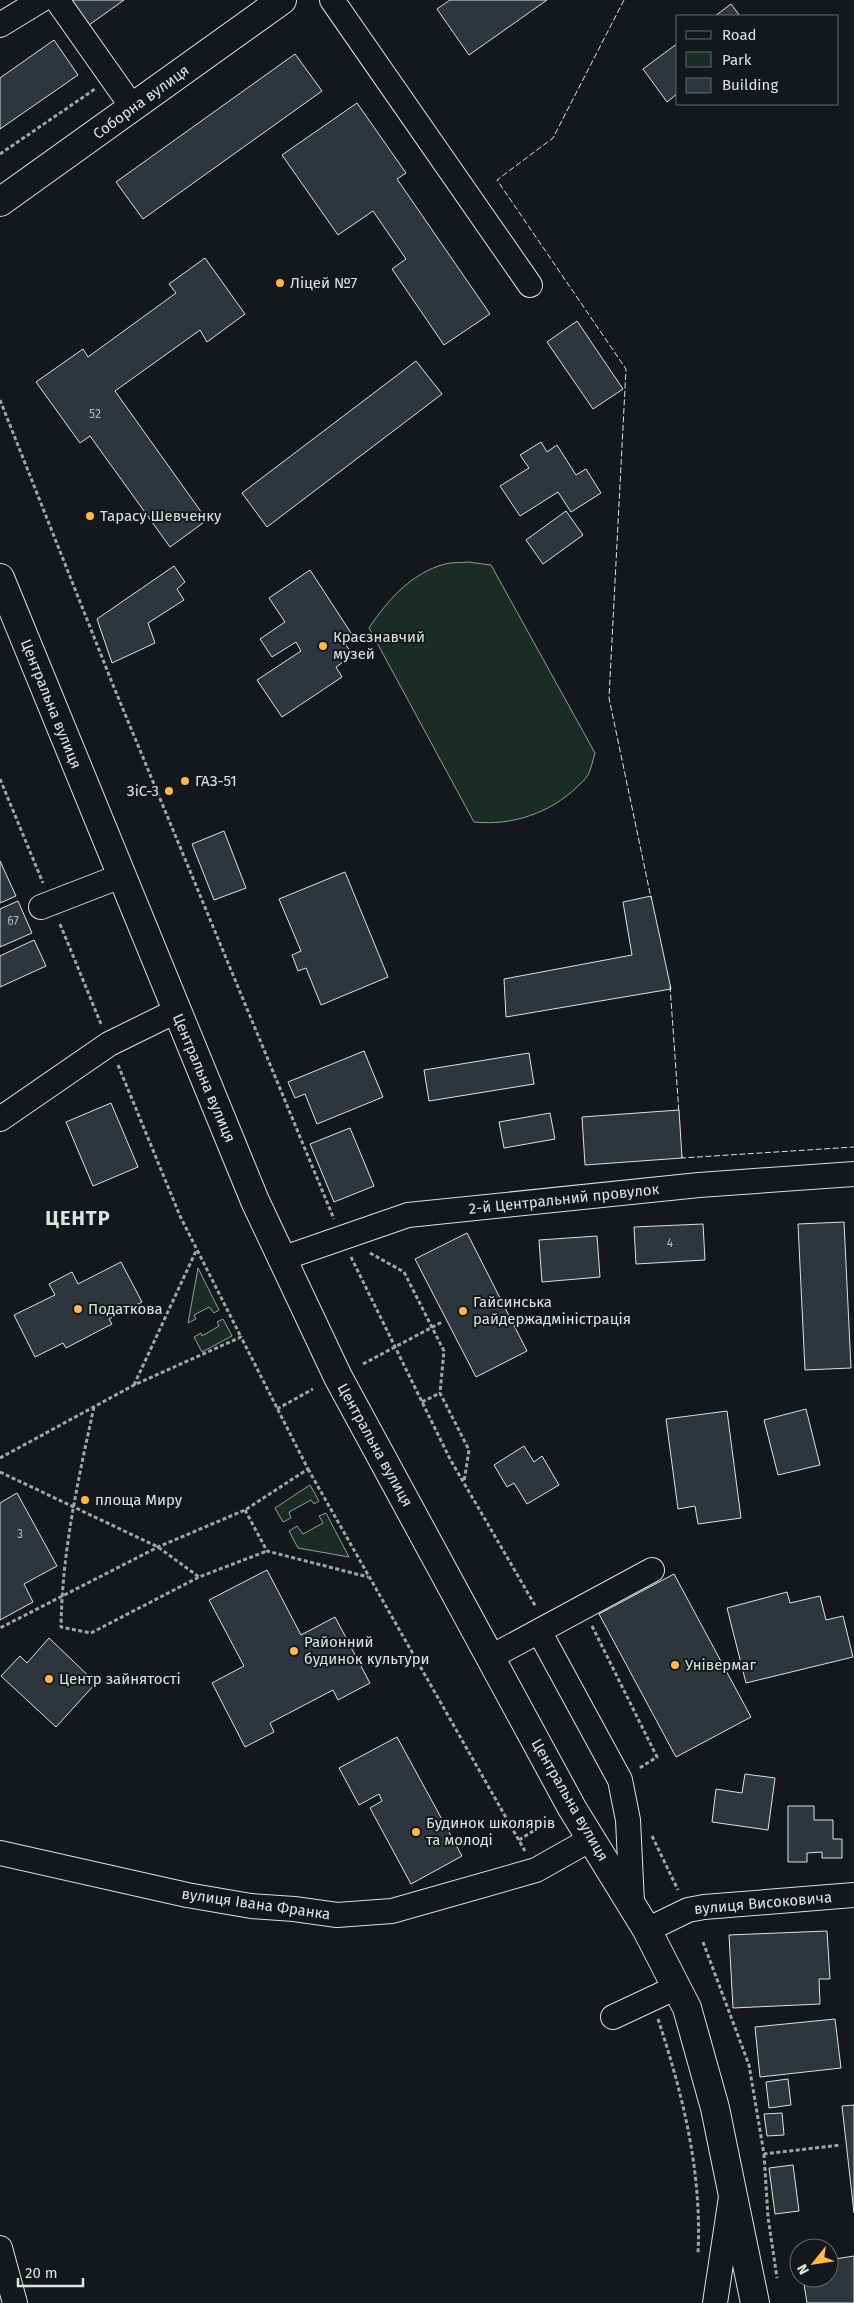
<svg xmlns="http://www.w3.org/2000/svg" width="854" height="2303" viewBox="0 0 854 2303" font-family="'Fira Sans',sans-serif">
  <style>
    .green { fill: #1a2d24; stroke: #939e99 }
    .building { fill: #2c363c; stroke: #d8e6dc }
    .lines { fill: none; stroke-linecap: round; stroke-linejoin: round }
    .minor-casing { stroke: #d8e6dc; stroke-width: 26 }
    .major-casing { stroke: #d8e6dc; stroke-width: 30 }
    .highway-casing { stroke: #d8e6dc; stroke-width: 30 }
    .path { stroke: #9da8a2; stroke-width: 3; stroke-dasharray: 4 2.5; stroke-linecap: butt }
    .minor { stroke: #14181c; stroke-width: 24 }
    .major { stroke: #14181c; stroke-width: 28 }
    .highway { stroke: #14181c; stroke-width: 28 }
    .fence { stroke: #d8e6dc; stroke-width: 1; stroke-dasharray: 6 2.5; stroke-linecap: butt }
    .poi-dot { fill: #ffb74d; stroke: #14181c; stroke-width: 2 }
    .labels { text-anchor: middle; dominant-baseline: central; stroke-width: 4; stroke-linejoin: round; paint-order: stroke }
    .number-label { font-size: 12px; fill: #adbab4 }
    .street-label { font-size: 15px; fill: #d8e6dc; stroke: #14181c }
    .poi-label { font-size: 15px; fill: #d8e6dc; stroke: #14181c; text-anchor: start }
    .district-label { font-size: 20px; font-weight: bold; letter-spacing: 1px; fill: #d8e6dc; stroke: #14181c }
  </style>
  <rect width="100%" height="100%" fill="#14181c"/>
  <path class="green" d="M 468,562 L 491,565 L 595,753 C 593,760 591,769 588,775 C 585,780 581,783 577,787 C 550,813 512,826 474,822 L 369,628 C 387,601 411,573 445,564 C 452,562 461,563 468,562 Z
    M 198,1268 L 219,1310 L 214,1313 L 209,1307 L 194,1315 L 196,1319 L 188,1323 Z
    M 223,1319 L 232,1336 L 202,1352 L 194,1337 L 201,1333 L 202,1336 L 219,1326 L 217,1322 Z
    M 310,1485 L 319,1501 L 314,1504 L 311,1500 L 289,1512 L 291,1518 L 283,1522 L 275,1508 Z
    M 326,1513 L 349,1557 L 298,1548 L 289,1531 L 297,1526 L 303,1534 L 323,1523 L 319,1516 Z"/>
  <path class="building" d="M 71,0 L 124,0 L 89,25 Z
    M 450,0 L 547,0 L 469,55 L 437,9 Z
    M 731,4 L 740,16 L 715,16 Z
    M 54,40 L 78,75 L 0,129 L 0,78 Z
    M 678,43 L 678,93 L 667,102 L 643,69 Z
    M 295,54 L 322,91 L 143,219 L 116,182 Z
    M 357,103 L 406,173 L 397,179 L 490,314 L 444,345 L 392,269 L 406,259 L 373,211 L 338,235 L 282,155 Z
    M 205,258 L 245,314 L 207,342 L 200,330 L 115,391 L 207,520 L 170,547 L 90,436 L 80,443 L 36,382 L 83,349 L 88,357 L 176,293 L 169,284 Z
    M 577,321 L 623,389 L 593,409 L 547,342 Z
    M 416,361 L 442,394 L 267,527 L 242,493 Z
    M 541,442 L 547,452 L 557,445 L 576,475 L 586,469 L 601,493 L 571,512 L 558,492 L 520,516 L 500,486 L 529,468 L 520,455 Z
    M 566,511 L 583,535 L 543,564 L 526,540 Z
    M 174,566 L 185,582 L 177,589 L 184,600 L 148,623 L 155,643 L 112,663 L 97,619 Z
    M 310,570 L 353,636 L 344,642 L 353,655 L 336,667 L 342,677 L 282,717 L 257,680 L 301,651 L 296,642 L 272,657 L 260,639 L 285,622 L 269,598 Z
    M 224,831 L 246,888 L 214,900 L 192,844 Z
    M 0,861 L 16,896 L 0,903 Z
    M 345,872 L 388,977 L 321,1005 L 306,968 L 298,971 L 292,955 L 301,951 L 279,899 Z
    M 651,896 L 671,989 L 506,1017 L 504,979 L 632,955 L 623,902 Z
    M 18,901 L 32,933 L 0,947 L 0,909 Z
    M 34,940 L 46,966 L 0,987 L 0,956 Z
    M 364,1051 L 383,1097 L 317,1124 L 305,1094 L 295,1098 L 288,1082 Z
    M 529,1053 L 534,1084 L 429,1101 L 424,1070 Z
    M 111,1103 L 138,1167 L 93,1186 L 66,1122 Z
    M 679,1110 L 682,1158 L 585,1165 L 582,1117 Z
    M 550,1113 L 555,1139 L 504,1148 L 499,1122 Z
    M 350,1128 L 374,1186 L 334,1202 L 310,1144 Z
    M 844,1222 L 851,1368 L 805,1370 L 798,1224 Z
    M 703,1224 L 705,1260 L 636,1264 L 634,1227 Z
    M 467,1233 L 527,1351 L 476,1377 L 415,1259 Z
    M 597,1236 L 600,1277 L 542,1282 L 539,1240 Z
    M 121,1262 L 142,1302 L 109,1319 L 112,1324 L 66,1348 L 63,1343 L 35,1357 L 14,1315 L 55,1295 L 49,1284 L 72,1272 L 78,1284 Z
    M 806,1409 L 820,1465 L 778,1475 L 764,1420 Z
    M 727,1411 L 741,1518 L 698,1524 L 695,1506 L 678,1509 L 666,1419 Z
    M 524,1446 L 534,1462 L 542,1456 L 559,1485 L 527,1504 L 514,1483 L 507,1487 L 494,1465 Z
    M 17,1493 L 57,1566 L 24,1584 L 33,1602 L 0,1620 L 0,1503 Z
    M 267,1570 L 301,1635 L 335,1617 L 370,1683 L 338,1700 L 333,1690 L 270,1723 L 274,1732 L 245,1747 L 212,1683 L 244,1666 L 209,1600 Z
    M 674,1574 L 751,1717 L 676,1757 L 599,1614 Z
    M 787,1592 L 790,1603 L 820,1596 L 826,1620 L 843,1616 L 853,1657 L 746,1683 L 727,1608 Z
    M 49,1638 L 96,1683 L 56,1727 L 1,1676 L 20,1656 L 27,1663 Z
    M 397,1737 L 462,1856 L 411,1884 L 370,1808 L 382,1801 L 379,1794 L 359,1805 L 339,1768 Z
    M 745,1774 L 775,1778 L 768,1830 L 712,1822 L 716,1789 L 742,1793 Z
    M 788,1806 L 814,1806 L 814,1820 L 833,1820 L 833,1839 L 842,1839 L 842,1858 L 822,1858 L 822,1852 L 807,1853 L 807,1862 L 788,1862 Z
    M 827,1931 L 830,1979 L 819,1979 L 820,2004 L 733,2008 L 729,1935 Z
    M 835,2019 L 841,2068 L 760,2077 L 755,2027 Z
    M 788,2079 L 791,2105 L 769,2108 L 766,2082 Z
    M 854,2105 L 854,2213 L 842,2106 Z
    M 782,2113 L 784,2135 L 767,2136 L 764,2114 Z
    M 793,2165 L 799,2211 L 775,2214 L 769,2168 Z
    M 854,2256 L 854,2303 L 807,2303 L 803,2278 L 829,2278 L 829,2260 Z"/>
  <g class="lines">
    <g class="minor-casing">
      <path id="minor" d="M 57,0 L 133,108
        M 332,0 L 530,285
        M 0,25 L 41,0
        M 41,907 L 121,876
        M 0,1119 L 109,1044 L 176,1011
        M 281,1259 L 408,1215 L 699,1185 L 854,1174
        M 539,1631 L 620,1780 L 628,1820 L 632,1903
        M 491,1657 L 652,1570
        M 0,1853 L 187,1895 L 251,1906 L 294,1909 L 337,1915 L 392,1911 L 536,1870 L 591,1839
        M 647,1930 L 688,1910 L 704,1907 L 854,1895
        M 613,2017 L 677,1987
        M 0,2248 L 15,2303
        M 715,2303 L 731,2197"/>
    </g>
    <g class="major-casing">
      <path id="major" d="M 0,202 L 282,0"/>
    </g>
    <g class="highway-casing">
      <path id="highway" d="M 0,578 L 255,1201 L 338,1377 L 572,1808 L 647,1930 L 687,2008 L 715,2108 L 755,2303"/>
    </g>
    <path class="path" d="M 0,154 L 95,89
      M 0,400 L 113,685 L 334,1219
      M 0,779 L 43,883
      M 60,924 L 101,1024
      M 118,1065 L 180,1216 L 241,1337
      M 370,1253 L 404,1272 L 444,1351 L 440,1393 L 469,1450 L 464,1482
      M 351,1257 L 450,1459 L 536,1607
      M 363,1364 L 442,1322
      M 134,1385 L 196,1251
      M 422,1402 L 440,1393
      M 94,1407 C 78,1480 62,1552 61,1627 L 91,1633 L 199,1577
      M 277,1409 L 313,1389
      M 0,1458 L 134,1385 L 241,1337 L 308,1469 L 245,1510 L 158,1547 L 0,1628
      M 308,1469 L 525,1851
      M 0,1472 L 158,1547 L 199,1577 L 267,1551
      M 245,1510 L 267,1551 L 368,1577
      M 592,1626 L 657,1757 L 638,1769
      M 652,1836 L 678,1890
      M 519,1840 L 552,1819
      M 703,1942 L 749,2065 L 764,2154 L 841,2145
      M 658,2019 C 683,2095 702,2172 698,2253
      M 764,2154 L 768,2217 L 777,2278"/>
    <use href="#minor" class="minor"/>
    <use href="#major" class="major"/>
    <use href="#highway" class="highway"/>
    <path class="fence" d="M 624,0 L 553,138 L 497,180 L 626,369 L 609,698 L 651,898
      M 670,986 L 679,1113
      M 682,1156 L 682,1158 L 854,1147"/>
  </g>
  <g class="poi-dot">
    <circle cx="280" cy="283" r="5"/>
    <circle cx="90" cy="516" r="5"/>
    <circle cx="323" cy="646" r="5"/>
    <circle cx="185" cy="781" r="5"/>
    <circle cx="169" cy="791" r="5"/>
    <circle cx="78" cy="1309" r="5"/>
    <circle cx="463" cy="1311" r="5"/>
    <circle cx="85" cy="1500" r="5"/>
    <circle cx="294" cy="1651" r="5"/>
    <circle cx="675" cy="1665" r="5"/>
    <circle cx="49" cy="1679" r="5"/>
    <circle cx="416" cy="1832" r="5"/>
  </g>
  <g class="labels">
    <g class="number-label">
      <text x="95" y="414">52</text>
      <text x="13" y="921">67</text>
      <text x="670" y="1243">4</text>
      <text x="20" y="1534">3</text>
    </g>
    <g class="street-label">
      <text transform="translate(141 102) rotate(-36)">Соборна вулиця</text>
      <text transform="translate(51 704) rotate(68)">Центральна вулиця</text>
      <text transform="translate(204 1078) rotate(67)">Центральна вулиця</text>
      <text transform="translate(564 1199) rotate(-6)">2-й Центральний провулок</text>
      <text transform="translate(375 1445) rotate(61)">Центральна вулиця</text>
      <text transform="translate(570 1800) rotate(60)">Центральна вулиця</text>
      <text transform="translate(763 1903) rotate(-5)">вулиця Високовича</text>
      <text transform="translate(256 1904) rotate(8)">вулиця Івана Франка</text>
    </g>
    <g class="poi-label">
      <text x="290" y="283">Ліцей №7</text>
      <text x="100" y="516">Тарасу Шевченку</text>
      <text x="333" y="637">Краєзнавчий<tspan x="333" dy="17">музей</tspan></text>
      <text x="195" y="781">ГАЗ-51</text>
      <text x="159" y="791" text-anchor="end">ЗіС-3</text>
      <text x="473" y="1302">Гайсинська<tspan x="473" dy="17">райдержадміністрація</tspan></text>
      <text x="88" y="1309">Податкова</text>
      <text x="95" y="1500">площа Миру</text>
      <text x="304" y="1642">Районний<tspan x="304" dy="17">будинок культури</tspan></text>
      <text x="685" y="1665">Універмаг</text>
      <text x="59" y="1679">Центр зайнятості</text>
      <text x="426" y="1823">Будинок школярів<tspan x="426" dy="17">та молоді</tspan></text>
    </g>
    <g class="district-label">
      <text x="78" y="1218">ЦЕНТР</text>
    </g>
  </g>
  <rect x="676" y="15" width="162" height="90" fill="#14181c" stroke="#626a69"/>
  <rect x="686" y="31" width="25" height="8" fill="#14181c" stroke="#626a69"/>
  <text x="722" y="40" font-size="15" fill="#d8e6dc">Road</text>
  <rect x="686" y="52" width="25" height="15" fill="#1a2d24" stroke="#626a69"/>
  <text x="722" y="65" font-size="15" fill="#d8e6dc">Park</text>
  <rect x="686" y="78" width="25" height="15" fill="#2c363c" stroke="#626a69"/>
  <text x="722" y="90" font-size="15" fill="#d8e6dc">Building</text>
  <g transform="translate(814 2263) rotate(240)"><circle r="24" fill="#14181c" stroke="#626a69"/>
  <path d="M0-4L9 19L0 12L-9 19Z" fill="#ffb74d"/>
  <text y="-8" font-size="14" font-weight="bold" text-anchor="middle" fill="#d8e6dc">N</text>
  </g>
  <path d="M18 2278v8h65v-8" fill="none" stroke="#d8e6dc" stroke-width="2.5"/>
  <text x="25" y="2278" font-size="15" fill="#d8e6dc" stroke="#14181c" stroke-width="4" paint-order="stroke">20 m</text>
</svg>
